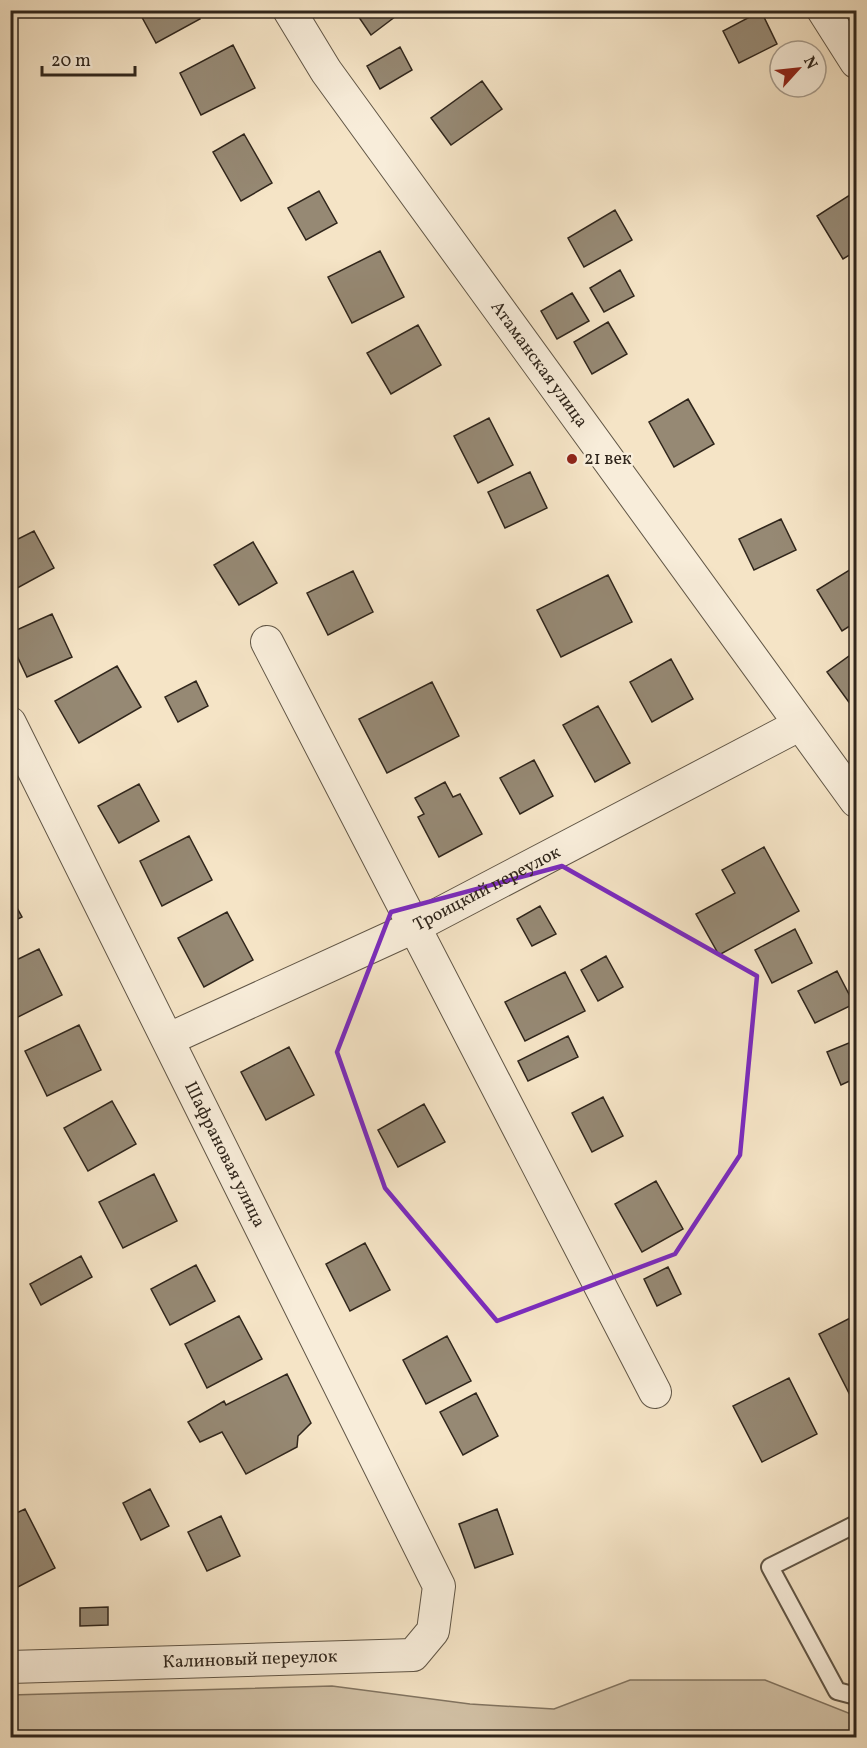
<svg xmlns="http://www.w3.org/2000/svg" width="867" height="1748" viewBox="0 0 867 1748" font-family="Vollkorn,serif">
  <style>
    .green { fill: #d4c4a9; stroke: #827562; stroke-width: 1.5 }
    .building { fill: #968974; stroke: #30261c; stroke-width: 1.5 }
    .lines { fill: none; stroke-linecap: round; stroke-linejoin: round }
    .service-casing { stroke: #615646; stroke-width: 20 }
    .minor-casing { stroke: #615646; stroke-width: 34 }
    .service { stroke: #f8edda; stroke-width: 16 }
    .minor { stroke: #f8edda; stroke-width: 32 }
    .marked { fill: none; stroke: #7b2cbf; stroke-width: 4.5; stroke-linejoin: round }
    .poi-dot { fill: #8f2418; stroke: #f8edda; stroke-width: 2 }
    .labels { text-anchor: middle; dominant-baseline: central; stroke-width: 5; stroke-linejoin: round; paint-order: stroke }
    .street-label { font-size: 18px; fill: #30261c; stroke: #f8edda }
    .poi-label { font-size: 18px; fill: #30261c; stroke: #f8edda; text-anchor: start }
  </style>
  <rect width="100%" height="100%" fill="#f5e4c6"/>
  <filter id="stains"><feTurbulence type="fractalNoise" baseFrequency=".00333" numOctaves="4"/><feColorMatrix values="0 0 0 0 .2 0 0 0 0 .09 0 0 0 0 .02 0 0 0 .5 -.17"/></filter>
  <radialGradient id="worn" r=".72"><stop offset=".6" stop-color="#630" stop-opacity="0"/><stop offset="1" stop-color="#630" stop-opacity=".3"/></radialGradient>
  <path class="green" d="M 630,1680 L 765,1680 L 856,1716 L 856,1737 L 11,1737 L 11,1695 L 332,1686 L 470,1704 L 554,1709 Z"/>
  <path class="building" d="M 138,10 L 195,10 L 200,19 L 156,43 Z
    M 354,10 L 404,10 L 371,35 Z
    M 761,11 L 777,44 L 739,63 L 723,31 Z
    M 233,45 L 255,88 L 201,115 L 180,73 Z
    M 400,47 L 412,70 L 380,89 L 367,66 Z
    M 482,81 L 502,109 L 451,145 L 431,118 Z
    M 244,134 L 272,183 L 241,201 L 213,152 Z
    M 319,191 L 337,223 L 306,240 L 288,208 Z
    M 856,191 L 856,251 L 843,259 L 817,216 Z
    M 615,210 L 632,240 L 584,267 L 568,238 Z
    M 380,251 L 404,297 L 352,323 L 328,277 Z
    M 620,270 L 634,296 L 604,312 L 590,288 Z
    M 572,293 L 589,321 L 557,339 L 541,311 Z
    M 608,322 L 627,354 L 592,374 L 574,342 Z
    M 418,325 L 441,365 L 391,394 L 367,353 Z
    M 688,399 L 714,444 L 674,467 L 649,422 Z
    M 489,418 L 513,465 L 478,483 L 454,436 Z
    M 530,472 L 547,508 L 505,528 L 488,492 Z
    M 781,519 L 796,550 L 754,570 L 739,539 Z
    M 34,531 L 54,568 L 10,592 L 10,543 Z
    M 253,542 L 277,583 L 239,605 L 214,565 Z
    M 856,566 L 856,622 L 842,631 L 817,590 Z
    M 353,571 L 373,612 L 328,635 L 307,593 Z
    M 608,575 L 632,622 L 561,657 L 537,610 Z
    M 52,614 L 72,657 L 27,677 L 10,641 L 10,633 Z
    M 856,651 L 856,712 L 827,672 Z
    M 671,659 L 693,699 L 652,722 L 630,682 Z
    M 117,666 L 141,707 L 79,743 L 55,701 Z
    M 196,681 L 208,706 L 178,722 L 165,697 Z
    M 432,682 L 459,736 L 387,773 L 359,719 Z
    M 598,706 L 630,763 L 595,782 L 563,725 Z
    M 534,760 L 553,796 L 520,814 L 500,778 Z
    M 445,782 L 453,797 L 460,794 L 482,834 L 439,857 L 418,817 L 424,814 L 415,798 Z
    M 139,784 L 159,821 L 119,843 L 98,806 Z
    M 189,836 L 212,880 L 162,906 L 140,861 Z
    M 764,847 L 799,911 L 719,955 L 696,914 L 735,893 L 722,870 Z
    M 10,895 L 22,917 L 10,923 Z
    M 540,906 L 556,934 L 532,946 L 517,919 Z
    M 227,912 L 253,960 L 204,987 L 178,938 Z
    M 795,929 L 812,963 L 772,983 L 755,950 Z
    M 39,949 L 62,995 L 10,1021 L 10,963 Z
    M 606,956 L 623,987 L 598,1001 L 581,970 Z
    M 837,971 L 854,1004 L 815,1023 L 798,991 Z
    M 565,972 L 585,1011 L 525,1041 L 505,1002 Z
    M 79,1025 L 101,1070 L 47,1096 L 25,1051 Z
    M 568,1036 L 578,1057 L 528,1081 L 518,1061 Z
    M 856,1040 L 856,1078 L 841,1085 L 827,1052 Z
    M 289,1047 L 314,1095 L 266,1120 L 241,1072 Z
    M 603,1097 L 623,1136 L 592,1152 L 572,1113 Z
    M 112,1101 L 136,1144 L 88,1171 L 64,1128 Z
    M 424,1104 L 445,1142 L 398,1167 L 378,1130 Z
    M 154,1174 L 177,1221 L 123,1248 L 99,1202 Z
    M 656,1181 L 683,1229 L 642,1252 L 615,1204 Z
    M 365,1243 L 390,1290 L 350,1311 L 326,1264 Z
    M 81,1256 L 92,1277 L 41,1305 L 30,1284 Z
    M 196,1265 L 215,1301 L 170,1325 L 151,1289 Z
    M 668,1267 L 681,1294 L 657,1306 L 644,1279 Z
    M 856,1315 L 856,1407 L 819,1334 Z
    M 239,1316 L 262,1359 L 207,1388 L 185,1344 Z
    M 447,1336 L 471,1381 L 426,1404 L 403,1360 Z
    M 287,1374 L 311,1423 L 298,1436 L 297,1447 L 246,1474 L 222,1432 L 200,1442 L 188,1422 L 224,1401 L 226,1405 Z
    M 789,1378 L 817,1434 L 762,1462 L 733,1406 Z
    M 476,1393 L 498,1436 L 463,1455 L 440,1412 Z
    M 150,1489 L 169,1526 L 141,1540 L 123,1503 Z
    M 25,1509 L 55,1568 L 10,1591 L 10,1516 Z
    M 497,1509 L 513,1554 L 475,1568 L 459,1524 Z
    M 221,1516 L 240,1556 L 207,1571 L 188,1532 Z
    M 108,1607 L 108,1625 L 80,1626 L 80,1608 Z"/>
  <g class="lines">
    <g class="service-casing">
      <path id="service" d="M 856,1524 L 770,1567 L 837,1691 L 856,1696"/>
    </g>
    <g class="minor-casing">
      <g id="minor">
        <path id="s1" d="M 289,10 L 326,71 L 856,801"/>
        <path d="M 823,10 L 856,62"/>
        <path d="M 267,642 L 655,1392"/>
        <path id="s2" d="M 10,723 L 439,1586 L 433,1631 L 413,1655 L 10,1667"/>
        <path id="s3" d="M 169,1039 L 414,927 L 799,725"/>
      </g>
    </g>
    <use href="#service" class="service"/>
    <use href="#minor" class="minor"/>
  </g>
  <path class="marked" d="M 562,866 L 757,976 L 740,1155 L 675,1254 L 497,1321 L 385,1188 L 337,1052 L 391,912 Z"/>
  <circle class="poi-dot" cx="572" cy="459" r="6"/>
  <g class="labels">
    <g class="street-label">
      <text stroke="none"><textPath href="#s1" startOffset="434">Атаманская улица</textPath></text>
      <text stroke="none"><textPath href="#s3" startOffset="352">Троицкий переулок</textPath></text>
      <text stroke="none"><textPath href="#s2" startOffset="482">Шафрановая улица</textPath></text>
      <text transform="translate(250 1660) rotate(-2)">Калиновый переулок</text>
    </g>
    <g class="poi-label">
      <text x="584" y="459">21 век</text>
    </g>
  </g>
  <rect width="867" height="1748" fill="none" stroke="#f5e4c6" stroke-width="36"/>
  <rect x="12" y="12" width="843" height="1724" fill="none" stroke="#30261c" stroke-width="3"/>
  <rect x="18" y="18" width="831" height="1712" fill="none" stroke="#30261c" stroke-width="1.5"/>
  <g transform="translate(798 69) rotate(63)"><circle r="28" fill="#f8edda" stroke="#a89d8e" stroke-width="1.5"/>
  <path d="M0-4.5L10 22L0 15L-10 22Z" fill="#8f2418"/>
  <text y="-9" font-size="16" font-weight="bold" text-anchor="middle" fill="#30261c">N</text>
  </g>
  <path d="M42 66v9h93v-9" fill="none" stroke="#30261c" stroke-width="3"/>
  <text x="51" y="66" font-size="18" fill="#30261c" stroke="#f8edda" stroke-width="4.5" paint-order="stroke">20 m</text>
  <rect width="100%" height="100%" filter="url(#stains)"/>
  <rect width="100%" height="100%" fill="url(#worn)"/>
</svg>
